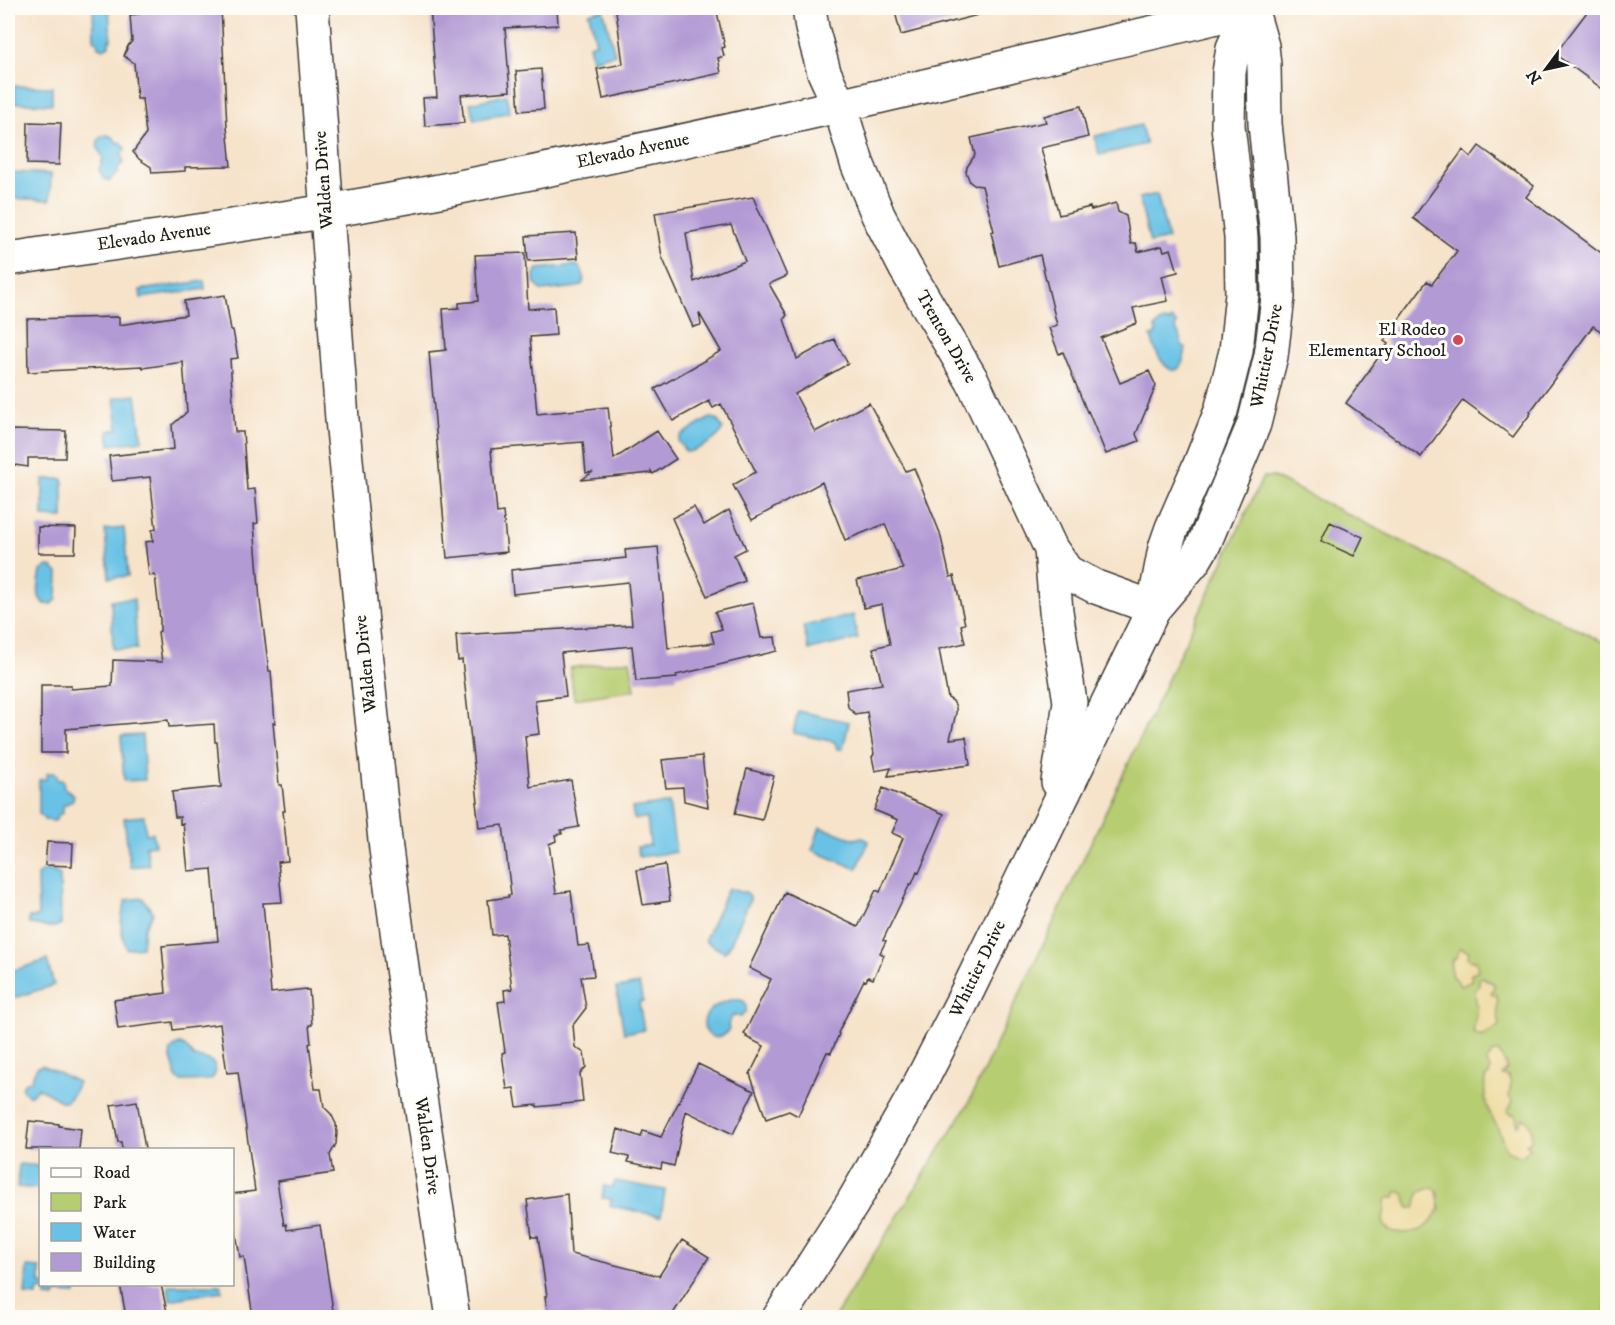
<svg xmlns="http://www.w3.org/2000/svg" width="1615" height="1325" viewBox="0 0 1615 1325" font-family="'IM FELL DW Pica',serif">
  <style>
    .green { fill: #b6cd71; stroke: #697446; stroke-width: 1.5 }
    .sand { fill: #eeda9e; stroke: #857b5d; stroke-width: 1.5 }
    .water { fill: #69c2e6; stroke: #426f81; stroke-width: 1.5 }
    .building { fill: #b29ad4; fill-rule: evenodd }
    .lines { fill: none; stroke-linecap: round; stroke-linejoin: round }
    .minor-casing { stroke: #3d3a36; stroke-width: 36 }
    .minor { stroke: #fff; stroke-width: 33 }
    .poi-dot { fill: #d1495b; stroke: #fdfcf7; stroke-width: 2 }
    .labels { text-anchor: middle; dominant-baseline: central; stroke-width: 6; stroke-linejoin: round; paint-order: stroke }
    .street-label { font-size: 18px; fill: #1c1c1c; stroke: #fdfcf7 }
    .poi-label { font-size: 18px; fill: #1c1c1c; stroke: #fdfcf7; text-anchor: end }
  </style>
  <rect width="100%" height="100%" fill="#fdfcf7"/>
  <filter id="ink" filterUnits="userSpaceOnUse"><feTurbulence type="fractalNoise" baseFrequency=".0167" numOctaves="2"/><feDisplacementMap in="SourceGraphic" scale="12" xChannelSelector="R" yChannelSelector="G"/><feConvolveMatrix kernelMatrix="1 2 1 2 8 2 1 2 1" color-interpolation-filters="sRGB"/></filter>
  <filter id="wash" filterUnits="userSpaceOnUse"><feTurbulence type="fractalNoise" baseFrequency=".008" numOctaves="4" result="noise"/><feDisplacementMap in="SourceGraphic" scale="24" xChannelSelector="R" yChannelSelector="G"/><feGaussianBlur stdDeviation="1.35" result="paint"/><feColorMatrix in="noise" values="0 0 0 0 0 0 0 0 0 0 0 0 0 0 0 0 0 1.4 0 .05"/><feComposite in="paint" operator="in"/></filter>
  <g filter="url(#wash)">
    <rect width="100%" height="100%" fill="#f6e3ca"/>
    <path class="green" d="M 1263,477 L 1273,477 L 1607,644 L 1607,1317 L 834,1318 L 968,1104 Z
      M 630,660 L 635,690 L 574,699 L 570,668 Z"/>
    <path class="sand" d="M 1460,948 L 1469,952 L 1468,958 L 1472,961 L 1476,960 L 1478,970 L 1471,974 L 1471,980 L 1464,985 L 1460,986 L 1457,980 L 1452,977 C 1451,971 1449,964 1453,959 L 1456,958 Z
      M 1482,977 L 1494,984 L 1494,987 L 1491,993 L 1493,995 L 1497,995 C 1499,1005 1495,1014 1500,1023 L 1499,1026 L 1482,1037 L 1473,1033 L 1478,1006 L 1476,1003 L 1475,991 L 1479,986 L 1479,979 Z
      M 1494,1052 L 1499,1052 C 1501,1058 1505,1061 1507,1069 L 1502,1075 L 1508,1076 L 1511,1083 L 1509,1096 L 1512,1101 L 1511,1106 L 1507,1111 L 1511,1114 L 1516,1115 L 1517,1125 L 1520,1124 L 1521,1119 L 1524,1118 C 1533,1124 1532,1132 1531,1141 L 1526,1144 L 1530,1148 L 1523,1156 C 1505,1155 1504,1144 1498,1129 C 1496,1123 1492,1118 1489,1112 C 1484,1101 1484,1090 1485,1078 L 1489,1075 L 1490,1068 L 1486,1062 Z
      M 1433,1187 L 1437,1191 L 1440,1209 C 1435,1215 1430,1223 1424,1228 C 1415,1234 1389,1236 1384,1224 C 1381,1216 1387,1209 1385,1201 L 1388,1198 L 1395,1198 L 1396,1192 L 1401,1192 L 1405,1195 L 1406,1202 L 1409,1208 L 1415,1208 C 1420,1192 1414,1194 1433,1187 Z"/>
    <path class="water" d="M 93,8 L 109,8 L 111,40 L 109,40 L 109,45 L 104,49 L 98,47 L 97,41 L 94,41 Z
      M 603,9 L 615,54 L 592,60 L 589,45 L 596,43 L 589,13 Z
      M 14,86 L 52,87 L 52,104 L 14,103 Z
      M 506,95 L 510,112 L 474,120 L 470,103 Z
      M 1141,125 L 1146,144 L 1099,155 L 1095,136 Z
      M 108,135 L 114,138 L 117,143 L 120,142 L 125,148 L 124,152 L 121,154 L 124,162 L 118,168 L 118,173 L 112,177 L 110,181 L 104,179 L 99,170 L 103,158 C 99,150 93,144 102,136 Z
      M 8,172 L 51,174 L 50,200 L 8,198 Z
      M 1157,194 L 1168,239 L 1150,243 L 1139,198 Z
      M 576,265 C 583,268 586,278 582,285 L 578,287 L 542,291 L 534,282 L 534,275 L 538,269 Z
      M 204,281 L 205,289 L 141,298 L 140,290 Z
      M 1172,319 L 1177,324 L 1175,327 L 1180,337 L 1182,345 L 1186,348 C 1180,392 1156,361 1151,336 L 1156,334 L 1155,328 C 1159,322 1163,320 1170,322 Z
      M 136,395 L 142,441 L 110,445 L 108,431 L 118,429 L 114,398 Z
      M 710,418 L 717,419 L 723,429 C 719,439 697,451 686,452 L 678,441 L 681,435 Z
      M 43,479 L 63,479 L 63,518 L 43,517 Z
      M 124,528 L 128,576 L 109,578 L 105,530 Z
      M 48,566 L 52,567 L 58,573 L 57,599 C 51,607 42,606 39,596 C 37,588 40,578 41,571 Z
      M 134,599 L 137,649 L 113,649 L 111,600 Z
      M 853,615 L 858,639 L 809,650 L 803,626 Z
      M 798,711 L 849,722 L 843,749 L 837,749 L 835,742 L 793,733 Z
      M 142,735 L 145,780 L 124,781 L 121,736 Z
      M 47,773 L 56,773 L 58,780 L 63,780 L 64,788 L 72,793 L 74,796 L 73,800 L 63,806 L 63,813 L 58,815 L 55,821 L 44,820 L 43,817 L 39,814 L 39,780 L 46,779 Z
      M 669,803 L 676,852 L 639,857 L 637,847 L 650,845 L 647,818 L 634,819 L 632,808 Z
      M 144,816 L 146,834 L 153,833 L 155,845 L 146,846 L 149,865 L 130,867 L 124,818 Z
      M 820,827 L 855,839 L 861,837 L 869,841 L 857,869 L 812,850 Z
      M 50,870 L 60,875 L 61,924 C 46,932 43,924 29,924 L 29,917 L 38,917 L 37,875 L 43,871 Z
      M 728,888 L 740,892 L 746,892 L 750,896 L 750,900 L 728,949 L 724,952 L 706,942 L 705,939 Z
      M 143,898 L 153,913 L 144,928 L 142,947 L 127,949 C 119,930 120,919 126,900 Z
      M 47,960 L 54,985 L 8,1000 L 8,972 Z
      M 639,984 L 643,1001 L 639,1002 L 644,1030 L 624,1033 L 616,988 Z
      M 734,999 L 744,1001 L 746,1005 L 746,1011 L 741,1017 L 733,1015 L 728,1025 L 729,1029 C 711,1056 681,1011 734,999 Z
      M 180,1044 L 185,1046 L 194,1057 C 199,1058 204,1058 208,1060 C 217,1063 218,1074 211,1079 C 208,1081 186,1081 182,1081 C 177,1080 177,1078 175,1075 C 176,1063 161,1050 180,1044 Z
      M 42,1065 L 78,1082 L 73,1093 L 66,1102 L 63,1102 L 38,1088 L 31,1095 L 28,1095 L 22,1090 C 22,1084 24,1082 30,1081 L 37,1067 Z
      M 19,1164 L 40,1166 L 40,1189 L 17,1187 Z
      M 615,1181 L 665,1190 L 661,1216 L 610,1206 L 611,1199 L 602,1198 L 604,1186 L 613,1187 Z
      M 27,1267 L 40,1268 L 40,1284 L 77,1285 L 76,1294 L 56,1293 L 55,1298 L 46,1297 L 46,1291 L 38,1290 L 37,1296 L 25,1295 Z
      M 168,1285 L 221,1285 L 222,1291 L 170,1300 Z"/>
    <g id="blocks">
      <path class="building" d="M 139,8 L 221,8 L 227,127 L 231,166 L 185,167 L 185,171 L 152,173 L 151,167 L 139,159 L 133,152 L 146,134 L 142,99 L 137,99 L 134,63 L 124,56 L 128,46 L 132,41 L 130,15 L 139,14 Z
        M 430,8 L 557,8 L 558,25 L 505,28 L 510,91 L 461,95 L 464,123 L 425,126 L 423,98 L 437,97 Z
        M 639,8 L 716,8 L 725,47 L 722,48 L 724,56 L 718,58 L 721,73 L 603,99 L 597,69 L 623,64 L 616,11 Z
        M 894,8 L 977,8 L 978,15 L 901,35 Z
        M 1590,8 L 1608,8 L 1608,93 L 1555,54 Z
        M 541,69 L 544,109 L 519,111 L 516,71 Z
        M 1081,106 L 1088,137 L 1041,148 L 1059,215 L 1090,207 L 1091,210 L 1116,203 L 1118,212 L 1126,216 L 1131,244 L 1136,243 L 1138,252 L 1162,246 L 1164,251 L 1171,249 L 1178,272 L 1162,276 L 1168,301 L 1133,308 L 1137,323 L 1101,338 L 1120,383 L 1149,371 L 1156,386 L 1136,434 L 1139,441 L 1106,454 L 1088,411 L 1087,412 L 1063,352 L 1059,354 L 1049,328 L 1057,325 L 1040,255 L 999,266 L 991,232 L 994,231 L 982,186 L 974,185 L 970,182 L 966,172 L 967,167 L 975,155 L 971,138 L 1046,122 L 1044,116 Z
        M 28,122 L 61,123 L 59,165 L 27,164 Z
        M 1479,146 L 1534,186 L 1526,197 L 1608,258 L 1608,336 L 1593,326 L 1530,412 L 1531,413 L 1513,437 L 1463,400 L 1421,457 L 1346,403 L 1388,344 L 1384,341 L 1404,312 L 1427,281 L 1432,284 L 1457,251 L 1413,218 L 1463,150 L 1471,157 Z
        M 753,197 L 787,276 L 769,284 L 787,315 L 784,319 L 797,359 L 834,339 L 848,364 L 795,394 L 815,432 L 869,403 L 906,471 L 914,468 L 940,533 L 950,577 L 954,576 L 965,624 L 961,625 L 965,643 L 939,649 L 948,698 L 953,701 L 956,707 L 956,713 L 950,739 L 966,737 L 970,765 L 888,776 L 891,768 L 875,771 L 872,757 L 874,754 L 867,712 L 855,714 L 848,707 L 846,690 L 882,684 L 873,648 L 890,644 L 882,604 L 864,608 L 857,580 L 903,569 L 885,524 L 845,540 L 822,482 L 752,520 L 733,485 L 756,472 L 721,404 L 713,408 L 709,401 L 673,421 L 655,389 L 721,351 L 699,313 L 701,325 L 693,327 L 662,257 L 655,213 ZM 731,225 L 745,261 L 694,282 L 686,233 Z
        M 576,233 L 578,258 L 528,261 L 526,236 Z
        M 525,253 L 528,309 L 554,307 L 556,335 L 530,337 L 537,414 L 608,407 L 614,459 L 657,431 L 676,459 L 653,474 L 651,471 L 651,473 L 581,480 L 593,472 L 586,473 L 583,442 L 491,449 L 497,513 L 503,512 L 507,552 L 447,558 L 429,352 L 446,350 L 443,309 L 459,308 L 459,303 L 478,301 L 475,255 Z
        M 225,295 L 231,330 L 233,330 L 238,358 L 230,359 L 235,432 L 243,432 L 247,490 L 255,489 L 258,523 L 254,524 L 260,601 L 269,671 L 271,671 L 275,723 L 273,723 L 279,785 L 282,785 L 285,811 L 283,811 L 288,861 L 278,862 L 282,902 L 263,903 L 271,993 L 306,989 L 306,990 L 309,990 L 312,1025 L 309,1025 L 311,1043 L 309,1044 L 315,1089 L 321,1089 L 324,1107 L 331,1114 L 336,1124 L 337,1133 L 336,1144 L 330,1155 L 333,1173 L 277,1181 L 284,1225 L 286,1224 L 287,1230 L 320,1225 L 334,1317 L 253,1317 L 244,1257 L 240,1257 L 232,1208 L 232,1194 L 255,1191 L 238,1072 L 227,1073 L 220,1024 L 173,1030 L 172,1022 L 118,1029 L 114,1000 L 166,993 L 162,946 L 218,941 L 212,869 L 188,871 L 183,823 L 180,824 L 180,817 L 175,817 L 172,792 L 221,787 L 217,742 L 215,742 L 214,724 L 169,727 L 168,720 L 66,729 L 66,753 L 41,753 L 41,685 L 71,685 L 71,689 L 112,686 L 113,660 L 162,662 L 158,632 L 160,631 L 160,620 L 155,575 L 149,576 L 145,542 L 153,541 L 152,530 L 156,529 L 150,477 L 112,481 L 109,456 L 174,449 L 172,425 L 187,412 L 183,362 L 143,368 L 142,366 L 28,372 L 27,319 L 119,317 L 119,325 L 186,315 L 184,301 Z
        M 8,430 L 66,431 L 65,458 L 28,458 L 28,467 L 8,464 Z
        M 694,507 L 704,525 L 729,510 L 746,549 L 734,555 L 745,581 L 707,596 L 672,518 Z
        M 1330,522 L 1363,537 L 1354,556 L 1321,541 Z
        M 38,527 L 76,528 L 75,553 L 38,553 Z
        M 658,547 L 668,648 L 714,643 L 711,632 L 722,629 L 715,612 L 753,603 L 761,638 L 775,637 L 777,651 L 698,670 L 676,675 L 677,678 L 636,681 L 632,646 L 561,653 L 566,696 L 535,700 L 539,734 L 525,736 L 530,787 L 571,780 L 579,827 L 561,830 L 562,834 L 555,835 L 556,841 L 549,844 L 556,893 L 571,891 L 578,946 L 589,945 L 591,953 L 594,976 L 581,977 L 586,1008 L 573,1025 L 575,1047 L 584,1053 L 586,1067 L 580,1074 L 583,1102 L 537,1107 L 537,1105 L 517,1107 L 514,1088 L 507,1089 L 502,1053 L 505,1052 L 498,1002 L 505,1001 L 504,990 L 512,989 L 505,934 L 492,935 L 488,900 L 509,897 L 508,895 L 511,895 L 503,825 L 479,828 L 476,802 L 478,802 L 462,660 L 458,661 L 456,635 L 632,625 L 628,582 L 513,594 L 511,570 L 626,558 L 625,550 Z
        M 702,756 L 708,807 L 684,801 L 683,787 L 666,788 L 662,760 Z
        M 747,769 L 774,776 L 762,820 L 735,814 Z
        M 883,788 L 944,814 L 919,873 L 917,872 L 912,884 L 910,884 L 883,940 L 886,941 L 880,953 L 884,955 L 873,979 L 868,977 L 866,981 L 864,980 L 838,1033 L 839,1034 L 831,1053 L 827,1052 L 798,1116 L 789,1111 L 766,1119 L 750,1074 L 764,1046 L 746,1037 L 747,1036 L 744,1034 L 771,979 L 749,968 L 785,892 L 858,927 L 876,890 L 880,892 L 903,838 L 892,833 L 898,820 L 874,810 Z
        M 47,842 L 73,843 L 72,866 L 45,865 Z
        M 665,865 L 670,901 L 643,905 L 637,870 Z
        M 698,1064 L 754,1091 L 733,1134 L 686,1111 L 674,1166 L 662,1163 L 661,1169 L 628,1162 L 629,1157 L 612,1153 L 618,1129 L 641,1137 L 643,1131 L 661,1137 Z
        M 137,1101 L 145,1149 L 122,1149 L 121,1142 L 118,1142 L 111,1105 Z
        M 29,1121 L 59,1124 L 59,1126 L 81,1129 L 79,1149 L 26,1149 Z
        M 567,1194 L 571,1254 L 659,1276 L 682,1240 L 709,1257 L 671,1317 L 548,1317 L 545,1296 L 547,1296 L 538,1237 L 532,1237 L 527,1200 Z
        M 120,1284 L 161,1284 L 168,1317 L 126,1317 Z"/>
    </g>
  </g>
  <g filter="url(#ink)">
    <use href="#blocks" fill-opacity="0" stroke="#3d3a36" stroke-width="1.5"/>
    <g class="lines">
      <g class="minor-casing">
        <path id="minor" d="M 312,8 L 342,419 L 363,633 L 386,849 L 415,1064 L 453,1318
          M 809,8 L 812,28 L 824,72 L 840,107 L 857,163 L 878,215 L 905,267 L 973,382 L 1051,549 L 1067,572 L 1096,587 L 1154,608
          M 8,259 C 157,237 307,217 455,188 C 640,152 825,110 1009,66 C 1089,46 1171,30 1251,8
          M 1051,549 L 1056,611 L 1070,702 L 1058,782
          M 1154,606 L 1165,548 L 1172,528 L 1200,464 L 1221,411 L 1236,351 L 1242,294 L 1241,237 L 1228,126 L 1229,73 L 1233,48 L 1251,8
          M 779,1318 L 852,1204 L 911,1101 L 963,1000 L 1154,608 L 1194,561 L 1204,544 L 1254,424 L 1271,356 L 1278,297 L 1277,237 L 1265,124 L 1264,65 L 1262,46 L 1251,8"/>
      </g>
      <use href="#minor" class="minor"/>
    </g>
  </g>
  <circle class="poi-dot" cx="1458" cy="340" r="6"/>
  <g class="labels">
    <g class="street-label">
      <text transform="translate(633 151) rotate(-12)">Elevado Avenue</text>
      <text transform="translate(324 180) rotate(-94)">Walden Drive</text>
      <text transform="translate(154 237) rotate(-8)">Elevado Avenue</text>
      <text transform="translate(946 337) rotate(60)">Trenton Drive</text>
      <text transform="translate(1267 356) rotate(-79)">Whittier Drive</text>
      <text transform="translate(366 664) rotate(-96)">Walden Drive</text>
      <text transform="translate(978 969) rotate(-64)">Whittier Drive</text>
      <text transform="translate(427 1146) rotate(82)">Walden Drive</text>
    </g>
    <g class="poi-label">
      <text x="1446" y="330">El Rodeo<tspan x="1446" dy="21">Elementary School</tspan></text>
    </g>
  </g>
  <rect width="1615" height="1325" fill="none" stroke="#fdfcf7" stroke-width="30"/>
  <rect x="39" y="1148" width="195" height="138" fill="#fdfcf7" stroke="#a3a29f" stroke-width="1.5"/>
  <rect x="51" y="1168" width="30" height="9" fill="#ffffff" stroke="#a3a29f" stroke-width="1.5"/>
  <text x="93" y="1178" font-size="18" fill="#1c1c1c">Road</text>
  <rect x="51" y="1193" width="30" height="18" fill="#b6cd71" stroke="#a3a29f" stroke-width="1.5"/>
  <text x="93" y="1208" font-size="18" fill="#1c1c1c">Park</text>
  <rect x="51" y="1223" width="30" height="18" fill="#69c2e6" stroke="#a3a29f" stroke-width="1.5"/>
  <text x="93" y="1238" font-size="18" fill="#1c1c1c">Water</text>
  <rect x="51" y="1253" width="30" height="18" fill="#b29ad4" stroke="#a3a29f" stroke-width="1.5"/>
  <text x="93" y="1268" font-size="18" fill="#1c1c1c">Building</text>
  <g transform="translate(1546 69) rotate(237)" stroke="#fdfcf7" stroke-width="4.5" paint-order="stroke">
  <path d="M0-4.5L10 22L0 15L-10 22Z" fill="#1c1c1c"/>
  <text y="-9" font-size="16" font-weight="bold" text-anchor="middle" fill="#1c1c1c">N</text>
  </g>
</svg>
